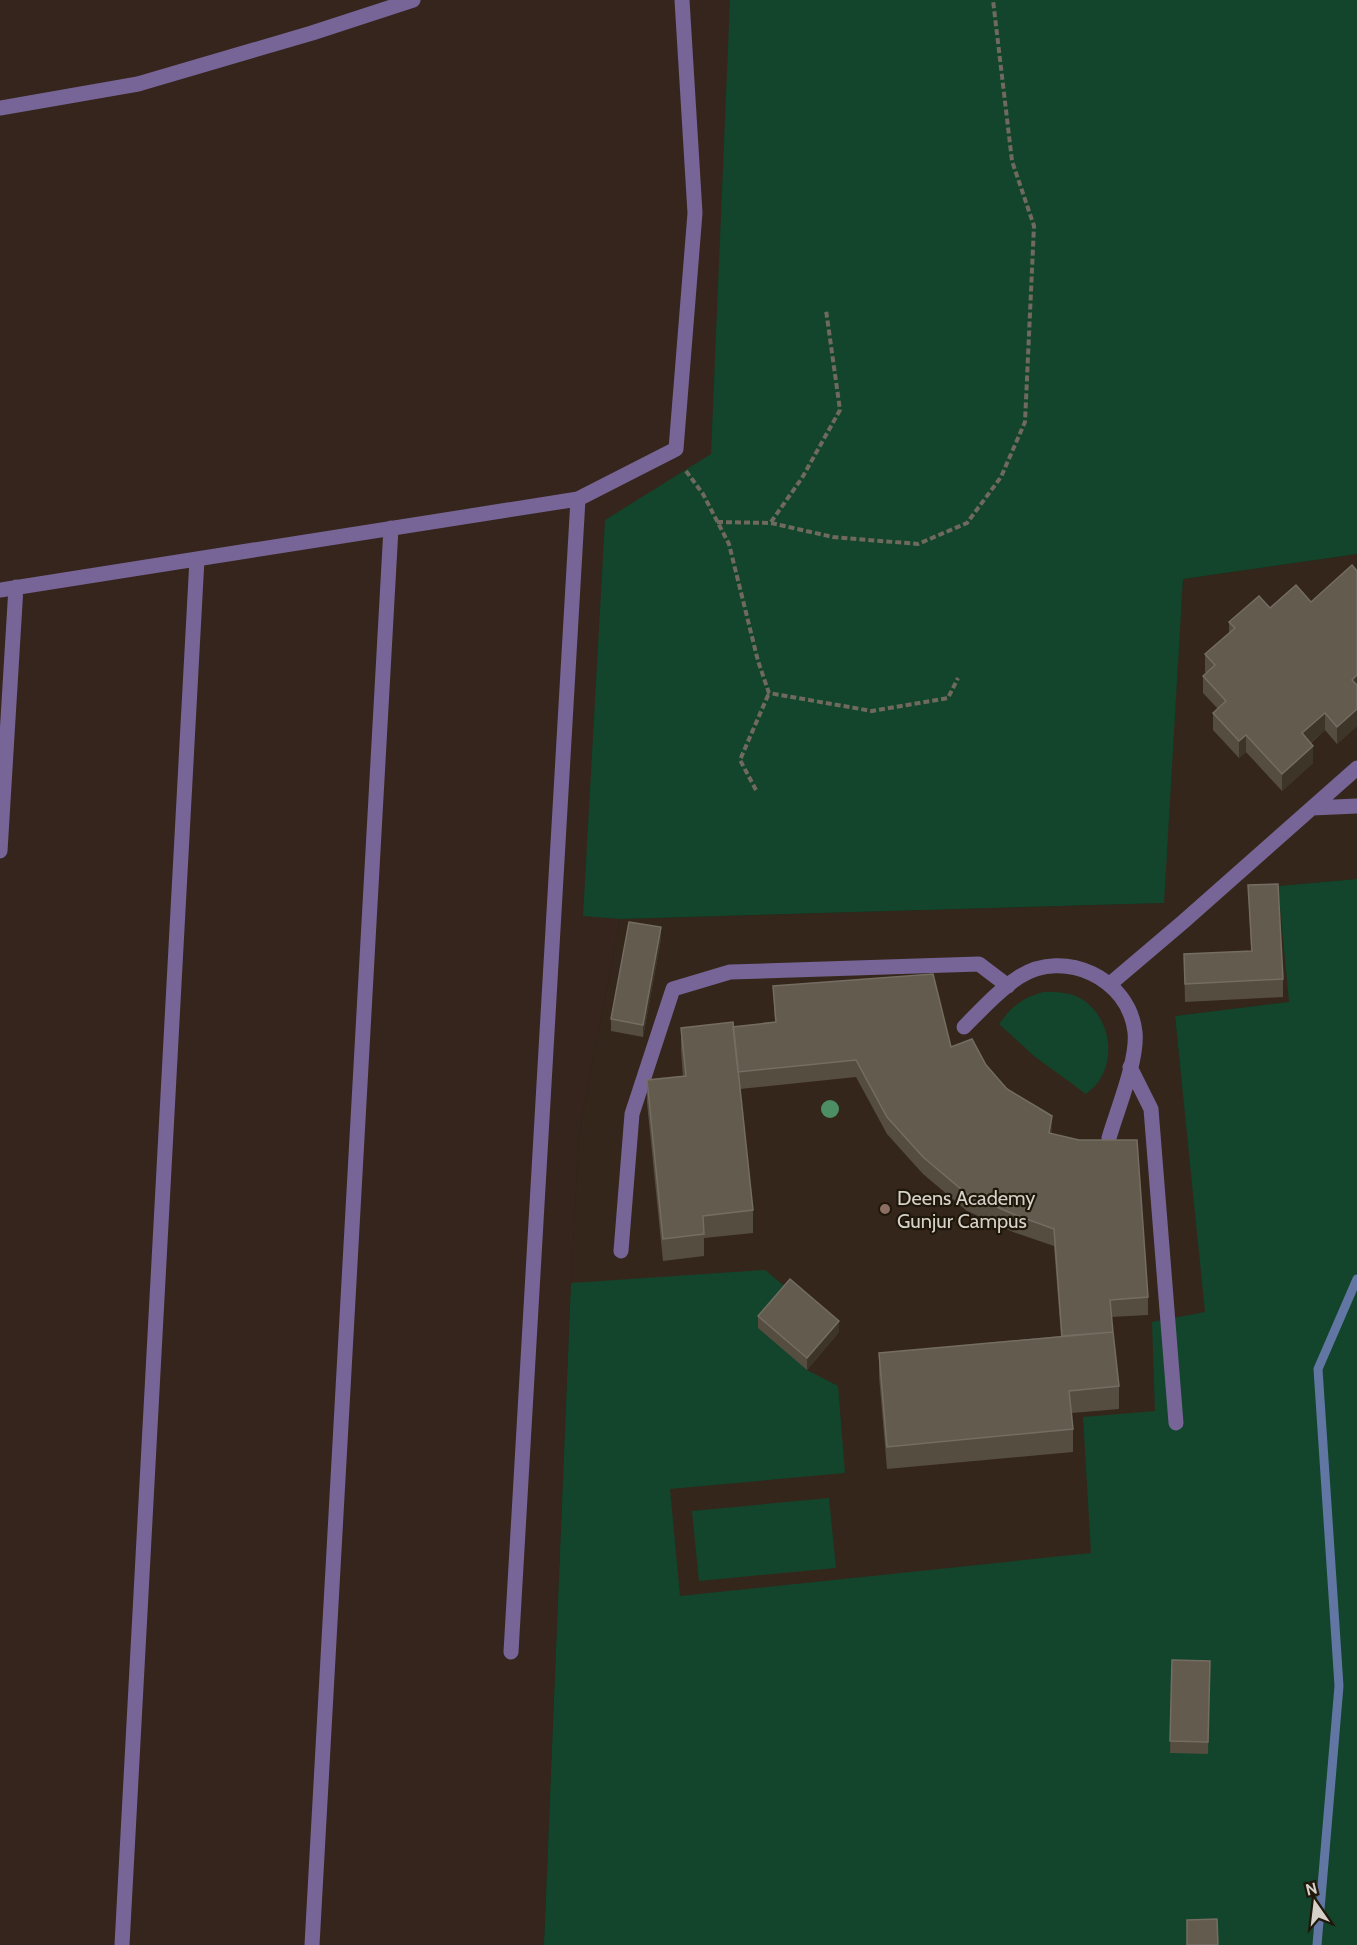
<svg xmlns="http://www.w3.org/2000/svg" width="1357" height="1945" viewBox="0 0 1357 1945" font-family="Cabin,sans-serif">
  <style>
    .industrial { fill: #36251d }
    .education { fill: #35261b }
    .green { fill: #12452c }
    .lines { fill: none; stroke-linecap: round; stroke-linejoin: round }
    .stream { stroke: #6176a2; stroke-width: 9 }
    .path { stroke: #6f695e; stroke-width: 4; stroke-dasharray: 6 3; stroke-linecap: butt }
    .minor { stroke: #766596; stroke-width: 15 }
    .tree { fill: #4e8e64 }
    .wall { fill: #554d3f }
    .shaded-wall { fill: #3d3527 }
    .building { fill: #625b4e; stroke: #746d61; stroke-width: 1.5 }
    .education-dot { fill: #8d6e63; stroke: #1f180a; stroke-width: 2 }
    .labels { text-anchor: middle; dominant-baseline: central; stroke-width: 4.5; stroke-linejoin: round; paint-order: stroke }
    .poi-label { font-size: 20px; fill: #d5d0c8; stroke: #1f180a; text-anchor: start }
  </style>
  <rect width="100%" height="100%" fill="#282113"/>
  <path class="industrial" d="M 0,0 L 1140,0 L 620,919 L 579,1135 L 571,1283 L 544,1945 L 0,1945 Z"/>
  <path class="education" d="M 1357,554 L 1357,879 L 1278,886 L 1290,1002 L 1175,1016 L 1250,1720 L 544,1945 L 571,1283 L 579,1135 L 620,919 L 1163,903 L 1183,579 Z"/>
  <path class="green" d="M 730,0 L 1357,0 L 1357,554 L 1183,579 L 1164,903 L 620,919 L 583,916 L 605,520 L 711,454 Z
    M 1357,879 L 1357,1945 L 544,1945 L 571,1283 L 765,1270 L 790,1291 L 807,1370 L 838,1386 L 845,1473 L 670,1489 L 680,1596 L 1091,1553 L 1083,1417 L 1155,1411 L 1152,1322 L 1205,1312 L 1175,1016 L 1289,1002 L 1278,886 Z
    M 1043,992 C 1056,992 1069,992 1080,998 C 1108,1014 1117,1054 1099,1081 C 1096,1086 1090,1090 1086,1094 L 1034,1056 L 999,1024 C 1013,1005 1021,999 1043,992 Z
    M 829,1498 L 836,1568 L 699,1581 L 692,1511 Z"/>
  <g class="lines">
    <path class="stream" d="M 1317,1945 L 1339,1686 L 1318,1369 L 1357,1279"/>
    <path class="path" d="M 686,471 L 703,494 L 729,544 L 758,661 L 769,693 L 872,711 L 948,698 L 958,678
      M 717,522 L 771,523 L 833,537 L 918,544 L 967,523 L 1001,477 L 1025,422 L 1034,226 L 1012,161 L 993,0
      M 771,522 L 802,478 L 840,410 L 826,310
      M 756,790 L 740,760 L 769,693"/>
    <path class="minor" d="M 0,108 L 138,84 L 312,33 L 413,0
      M 0,590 L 578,499 L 676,449 L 695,213 L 682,0
      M 1312,808 L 1357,806
      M 0,851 L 16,587
      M 1110,984 L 1183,922 L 1357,768
      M 964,1027 C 981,1010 999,990 1019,977 C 1064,948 1129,978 1135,1032 C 1138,1060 1117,1110 1109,1138
      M 1130,1067 L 1151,1109 L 1176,1423
      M 621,1251 L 632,1114 L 673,989 L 730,972 L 979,964 L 1008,986
      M 511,1652 L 578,499
      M 122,1945 L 197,559
      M 312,1945 L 391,528"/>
  </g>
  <circle class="tree" cx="830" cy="1109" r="9"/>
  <path class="wall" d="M 1357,571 L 1357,726 L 1337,744 L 1325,730 L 1311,743 L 1313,763 L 1282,791 L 1246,752 L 1239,758 L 1213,730 L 1213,713 L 1218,709 L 1203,693 L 1203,676 L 1207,673 L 1205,672 L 1205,654 L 1229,633 L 1229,622 L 1270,608 L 1311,602 Z
    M 1248,885 L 1283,979 L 1283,997 L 1185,1002 L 1184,954 L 1251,951 Z
    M 661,939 L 643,1037 L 611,1031 L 611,1019 Z
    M 773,986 L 951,1047 L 986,1065 L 1007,1089 L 1052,1133 L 1148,1297 L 1148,1315 L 1111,1317 L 1119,1386 L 1119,1409 L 1072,1413 L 1073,1429 L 1073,1452 L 887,1469 L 879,1376 L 879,1353 L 1061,1336 L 1054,1246 L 1013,1232 L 967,1211 L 923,1174 L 887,1134 L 856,1077 L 740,1089 L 753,1210 L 753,1233 L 704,1238 L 704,1256 L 663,1261 L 647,1103 L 647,1080 L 683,1077 L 681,1050 L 681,1028 L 733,1027 L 775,1022 Z
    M 758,1316 L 839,1332 L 807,1370 L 758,1328 Z
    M 1172,1660 L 1210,1661 L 1208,1754 L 1170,1753 Z"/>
  <path class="shaded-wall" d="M 1357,675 L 1357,692 L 1352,680 Z
    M 1357,709 L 1357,726 L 1337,744 L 1337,727 Z
    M 1325,713 L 1325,730 L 1302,750 L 1302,733 Z
    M 1246,735 L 1246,752 L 1239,758 L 1239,741 Z
    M 1313,746 L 1313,763 L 1282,791 L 1282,774 Z
    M 661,927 L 661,939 L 643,1037 L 643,1025 Z
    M 1052,1116 L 1052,1134 L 1049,1133 Z
    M 839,1321 L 839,1332 L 807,1370 L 807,1358 Z"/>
  <path class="building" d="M 1352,565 L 1357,571 L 1357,675 L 1352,680 L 1357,685 L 1357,709 L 1337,727 L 1325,713 L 1302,733 L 1313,746 L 1282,774 L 1246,735 L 1239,741 L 1213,713 L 1226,701 L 1203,676 L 1215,665 L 1205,654 L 1235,628 L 1229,622 L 1259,596 L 1270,608 L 1296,585 L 1311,602 Z
    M 1278,884 L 1283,979 L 1185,984 L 1184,954 L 1252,951 L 1248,885 Z
    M 629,922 L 661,927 L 643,1025 L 611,1019 Z
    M 933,974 L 951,1047 L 972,1039 L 986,1065 L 1007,1089 L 1052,1116 L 1049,1133 L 1079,1140 L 1137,1140 L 1148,1297 L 1110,1300 L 1113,1332 L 1062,1336 L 1054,1229 L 1013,1214 L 967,1194 L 923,1157 L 887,1117 L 856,1060 L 738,1072 L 733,1027 L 776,1022 L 773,986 Z
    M 733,1022 L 753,1210 L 703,1216 L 704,1234 L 663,1239 L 647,1080 L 686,1076 L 681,1028 Z
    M 790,1279 L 839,1321 L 807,1358 L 758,1316 Z
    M 1113,1332 L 1119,1386 L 1069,1391 L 1073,1429 L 887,1447 L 879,1353 Z
    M 1172,1660 L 1210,1661 L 1208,1742 L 1170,1741 Z
    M 1217,1919 L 1218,1945 L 1187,1945 L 1187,1920 Z"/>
  <circle class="education-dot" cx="885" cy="1209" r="6"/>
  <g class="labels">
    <g class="poi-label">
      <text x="897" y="1198">Deens Academy<tspan x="897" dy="23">Gunjur Campus</tspan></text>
    </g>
  </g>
  <g transform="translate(1315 1903) rotate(346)" stroke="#1f180a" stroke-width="4.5" paint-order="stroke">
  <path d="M0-4.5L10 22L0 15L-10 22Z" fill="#d5d0c8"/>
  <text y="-9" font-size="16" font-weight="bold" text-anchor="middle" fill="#d5d0c8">N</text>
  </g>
</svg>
